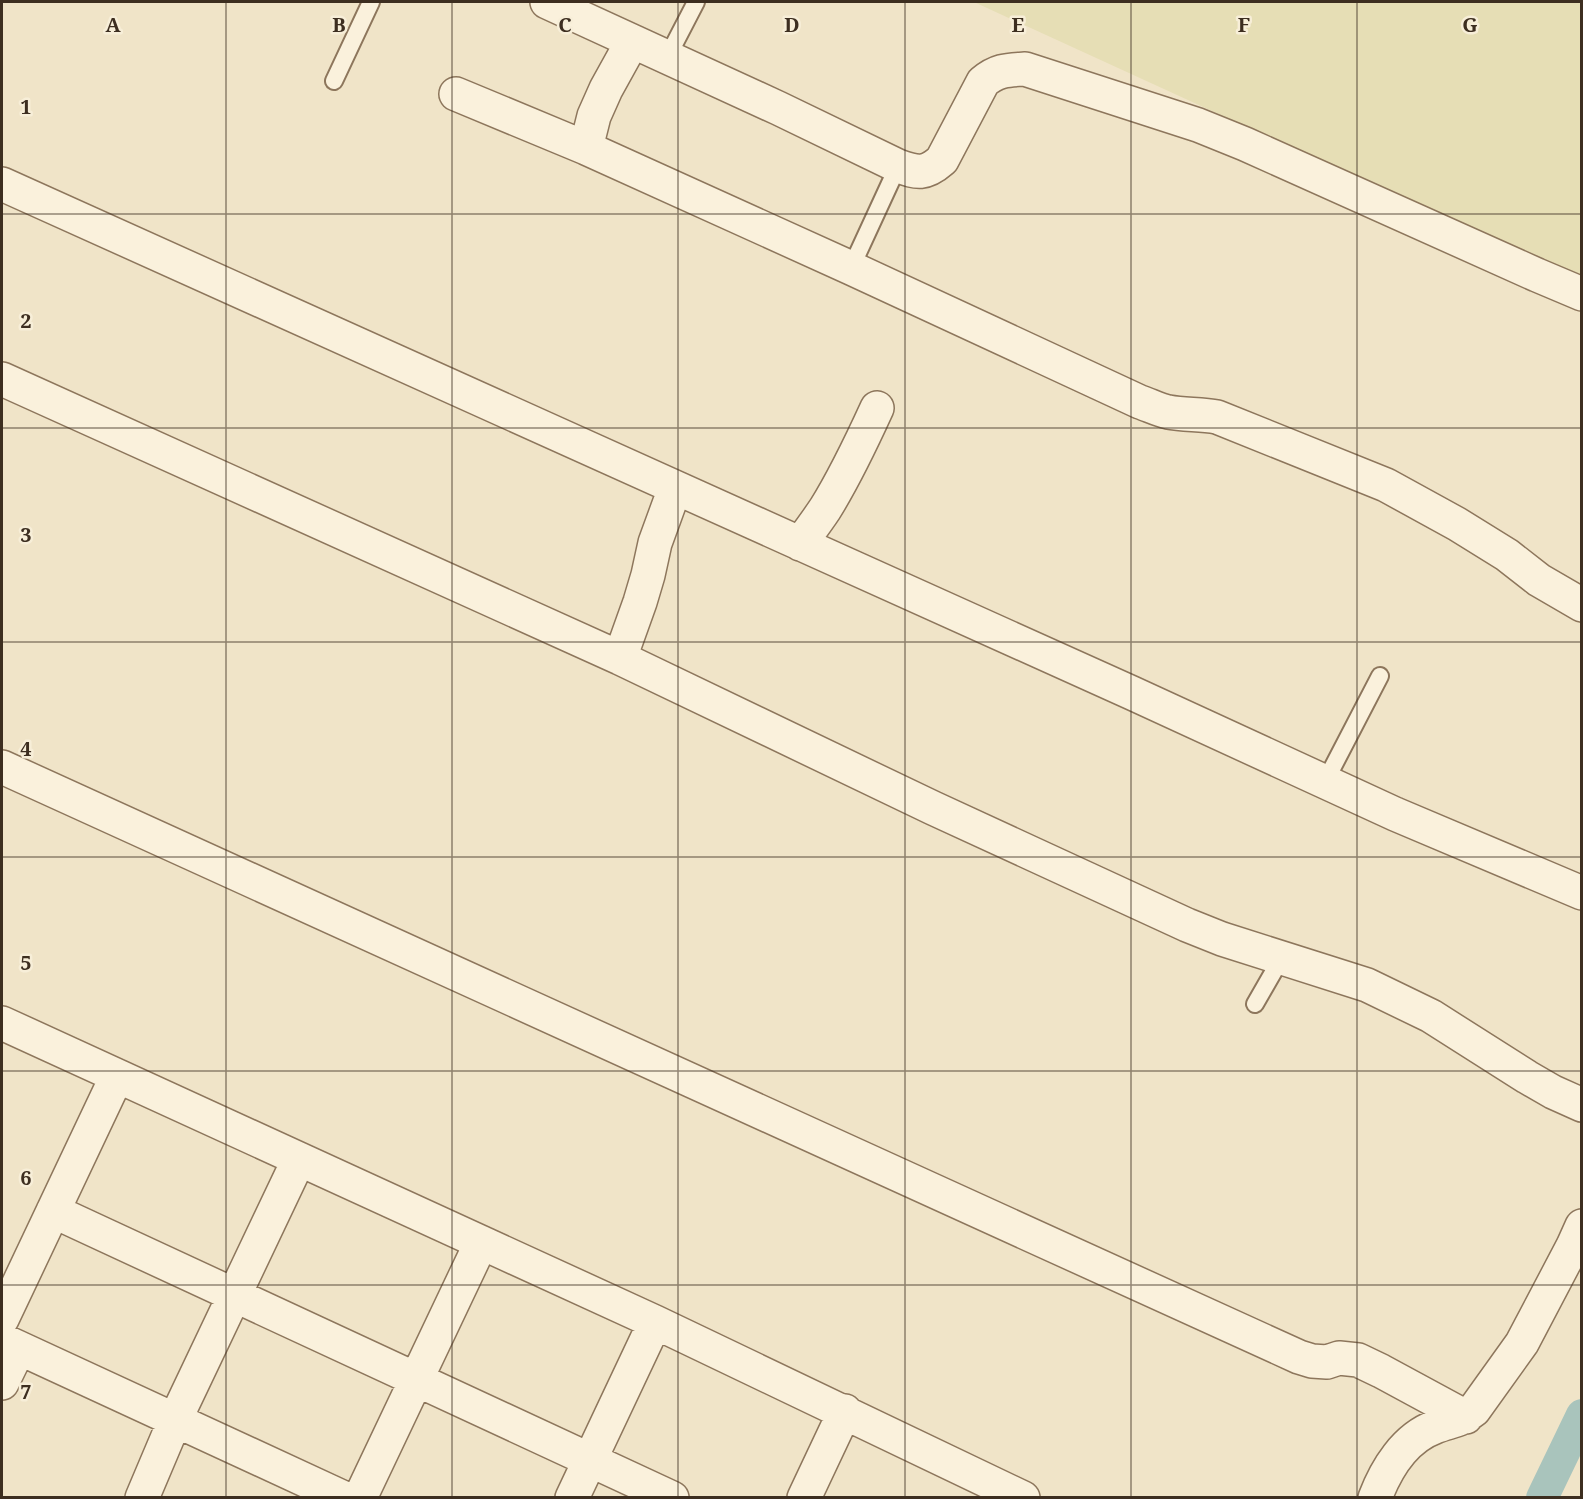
<svg xmlns="http://www.w3.org/2000/svg" width="1583" height="1499" viewBox="0 0 1583 1499" font-family="'Noto Serif',serif">
  <style>
    .farmland { fill: #e6deb5 }
    .lines { fill: none; stroke-linecap: round; stroke-linejoin: round }
    .canal { stroke: #a9c4bc; stroke-width: 32 }
    .lane-casing { stroke: #8d765c; stroke-width: 20 }
    .street-casing { stroke: #8d765c; stroke-width: 36 }
    .lane { stroke: #faf1dc; stroke-width: 16 }
    .street { stroke: #faf1dc; stroke-width: 33 }
    .grid { fill: none; stroke: #3d2e20; stroke-width: 1.5; stroke-opacity: 0.55 }
    .grid-label { font-size: 20px; text-anchor: middle; font-weight: bold; fill: #3d2e20; stroke: #f7eed8; stroke-width: 5; stroke-linejoin: round; paint-order: stroke }
  </style>
  <rect width="100%" height="100%" fill="#f0e4c8"/>
  <path class="farmland" d="M 974,2 L 1581,2 L 1581,280 Z"/>
  <g class="lines">
    <path class="canal" d="M 1542,1498 L 1582,1415"/>
    <g class="lane-casing">
      <path id="lane" d="M 667,58 L 696,2
        M 334,81 L 371,2
        M 851,268 L 898,166
        M 1325,782 L 1380,676
        M 1255,1004 L 1282,957"/>
    </g>
    <g class="street-casing">
      <path id="street" d="M 547,2 L 778,108 L 898,166 C 918,173 925,175 942,160 L 983,82 C 997,70 1007,70 1025,69 L 1198,125 L 1245,144 L 1537,275 L 1582,294
        M 456,94 L 586,148 L 851,268 L 1140,402 C 1149,405 1159,410 1168,412 C 1184,415 1201,414 1217,417 L 1386,485 L 1457,524 L 1507,555 L 1539,580 L 1582,605
        M 586,148 L 594,116 L 606,89 L 632,42
        M 2,184 L 1132,693 L 1395,814 L 1582,893
        M 2,379 L 620,658 L 933,808 L 1187,925 L 1222,939 L 1367,985 L 1431,1016 L 1527,1077 L 1553,1092 L 1582,1105
        M 800,544 C 808,533 817,521 825,509 C 845,477 861,443 877,408
        M 620,658 L 640,602 L 648,575 L 655,543 L 675,488
        M 2,767 L 1299,1357 L 1312,1361 L 1327,1362 L 1339,1358 L 1358,1360 L 1381,1371 L 1466,1417
        M 2,1023 L 655,1322 L 1023,1498
        M 53,1211 L 672,1498
        M 2,1319 L 117,1076
        M 2,1340 L 344,1498
        M 2,1383 L 19,1348
        M 142,1498 L 175,1420 L 299,1159
        M 360,1498 L 481,1243
        M 572,1498 L 655,1322
        M 804,1498 L 845,1411
        M 1375,1498 C 1386,1469 1405,1438 1435,1427 C 1450,1421 1461,1421 1474,1410 L 1522,1343 L 1573,1246 L 1582,1226"/>
    </g>
    <use href="#lane" class="lane"/>
    <use href="#street" class="street"/>
  </g>
  <path class="grid" d="M 226,2 L 226,1498M 452,2 L 452,1498M 678,2 L 678,1498M 905,2 L 905,1498M 1131,2 L 1131,1498M 1357,2 L 1357,1498M 2,214 L 1582,214M 2,428 L 1582,428M 2,642 L 1582,642M 2,857 L 1582,857M 2,1071 L 1582,1071M 2,1285 L 1582,1285"/>
  <g class="grid-label">
    <text x="113" y="32">A</text>
    <text x="339" y="32">B</text>
    <text x="565" y="32">C</text>
    <text x="792" y="32">D</text>
    <text x="1018" y="32">E</text>
    <text x="1244" y="32">F</text>
    <text x="1470" y="32">G</text>
    <text x="26" y="114">1</text>
    <text x="26" y="328">2</text>
    <text x="26" y="542">3</text>
    <text x="26" y="756">4</text>
    <text x="26" y="970">5</text>
    <text x="26" y="1185">6</text>
    <text x="26" y="1399">7</text>
  </g>
  <rect width="1583" height="1499" fill="none" stroke="#3d2e20" stroke-width="6"/>
</svg>
